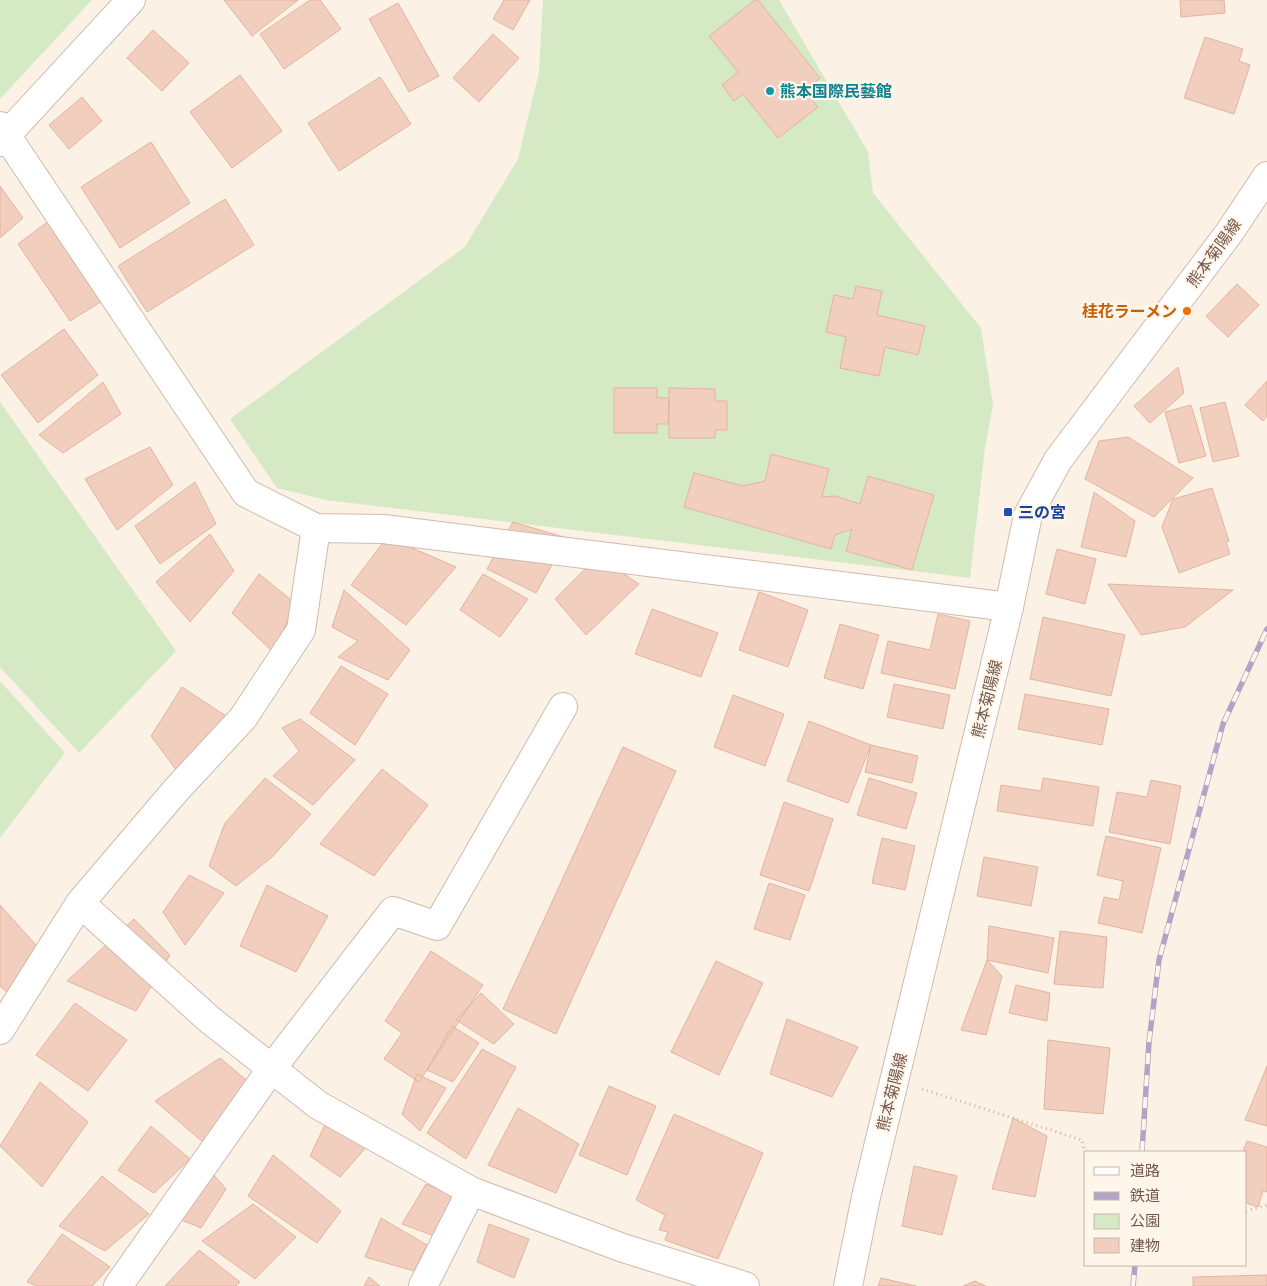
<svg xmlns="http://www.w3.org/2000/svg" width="1267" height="1286" viewBox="0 0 1267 1286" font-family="Helvetica,'Noto Sans JP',sans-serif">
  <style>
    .green { fill: #d5e9c4 }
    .building { fill: #f1cebd; stroke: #e3b49e }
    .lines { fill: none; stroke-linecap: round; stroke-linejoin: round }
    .street-casing { stroke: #cfbbaf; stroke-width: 30 }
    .secondary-casing { stroke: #d2baac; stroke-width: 30 }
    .path { stroke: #d5b1a0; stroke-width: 3; stroke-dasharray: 1 4; stroke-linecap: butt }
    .street { stroke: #fff; stroke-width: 28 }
    .secondary { stroke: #fff; stroke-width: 28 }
    .rail-casing { stroke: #b3a4c5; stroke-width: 5.5 }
    .rail { stroke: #fff6eb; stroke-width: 4; stroke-dasharray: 11; stroke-linecap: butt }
    .culture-dot { fill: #0f9aa8; stroke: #fff6eb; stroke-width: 2 }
    .food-dot { fill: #e8710a; stroke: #fff6eb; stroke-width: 2 }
    .transit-dot { fill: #1a4fb4; stroke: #fff6eb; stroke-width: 2 }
    .labels { text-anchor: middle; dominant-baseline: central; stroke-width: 4.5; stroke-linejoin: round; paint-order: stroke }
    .culture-label { font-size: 16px; font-weight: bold; fill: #0d838f; stroke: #fff6eb; text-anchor: start }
    .street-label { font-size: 16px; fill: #74574b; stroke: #fff6eb }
    .food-label { font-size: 16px; font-weight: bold; fill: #c56008; stroke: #fff6eb; text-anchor: end }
    .transit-label { font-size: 16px; font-weight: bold; fill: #164399; stroke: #fff6eb; text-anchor: start }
  </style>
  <rect width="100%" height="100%" fill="#fcf1e5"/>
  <path class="green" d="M 0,0 L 92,0 L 0,99 Z
    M 543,0 L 779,0 L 868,152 L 873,193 L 981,328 L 993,405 L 985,447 L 970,578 L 326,500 L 277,488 L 230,419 L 465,247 L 518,159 L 539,72 Z
    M 0,402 L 176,651 L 79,753 L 0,667 Z
    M 0,681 L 65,753 L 0,838 Z"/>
  <path class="building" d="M 224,0 L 298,0 L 252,36 Z
    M 310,0 L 320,0 L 341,29 L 284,69 L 260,34 Z
    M 504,0 L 530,0 L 513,30 L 493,19 Z
    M 755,0 L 758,0 L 820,78 L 804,90 L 818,107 L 778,138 L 743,94 L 734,101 L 722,85 L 738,72 L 709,36 Z
    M 1180,0 L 1224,0 L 1225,13 L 1181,17 Z
    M 398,3 L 439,76 L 409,92 L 369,19 Z
    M 153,30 L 189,63 L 162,91 L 127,58 Z
    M 493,34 L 519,58 L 479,102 L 453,78 Z
    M 1205,37 L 1243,49 L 1239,61 L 1250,65 L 1234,114 L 1184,98 Z
    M 240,75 L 282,131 L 232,168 L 190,112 Z
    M 380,77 L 411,124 L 339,171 L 308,123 Z
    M 82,97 L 102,121 L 69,149 L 49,125 Z
    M 151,142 L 190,203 L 120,248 L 81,187 Z
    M 0,186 L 23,218 L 0,238 Z
    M 225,199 L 254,245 L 147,312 L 118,266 Z
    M 50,220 L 104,300 L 70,321 L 18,244 Z
    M 1237,284 L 1259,305 L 1228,337 L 1206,316 Z
    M 856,286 L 882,291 L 877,315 L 925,326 L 918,355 L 885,347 L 879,376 L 840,368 L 846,337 L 826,332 L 834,295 L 853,299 Z
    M 64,329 L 98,375 L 38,423 L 1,375 Z
    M 1178,367 L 1184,393 L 1150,423 L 1134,406 Z
    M 1267,381 L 1267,416 L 1263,421 L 1245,405 Z
    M 103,382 L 121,414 L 63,453 L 39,435 Z
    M 614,388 L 657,388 L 657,398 L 669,398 L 668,424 L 657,424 L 657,433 L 614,433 Z
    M 669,388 L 715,389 L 715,401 L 727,401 L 727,430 L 715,430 L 715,438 L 669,438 Z
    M 1225,402 L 1239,456 L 1213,462 L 1200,408 Z
    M 1191,405 L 1206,456 L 1179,463 L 1165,412 Z
    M 1128,437 L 1193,478 L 1154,517 L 1085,479 L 1099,441 Z
    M 150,447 L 173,485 L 117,530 L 85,479 Z
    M 771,454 L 829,469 L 822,497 L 835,496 L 860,504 L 868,476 L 934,495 L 912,570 L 846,551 L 852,529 L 835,535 L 831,549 L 684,507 L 694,473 L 743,486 L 765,481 Z
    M 195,482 L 216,524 L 160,564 L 135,526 Z
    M 1212,488 L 1229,541 L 1226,542 L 1230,554 L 1179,573 L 1162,527 L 1173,499 Z
    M 1094,492 L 1135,521 L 1126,557 L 1081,547 Z
    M 513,522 L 567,538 L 536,593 L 487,569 Z
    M 210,534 L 234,571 L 190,622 L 156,582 Z
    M 387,537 L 456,567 L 406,625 L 351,585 Z
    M 1057,549 L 1096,559 L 1085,604 L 1046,594 Z
    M 598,556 L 639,584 L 586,635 L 555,599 Z
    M 259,574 L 295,603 L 274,653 L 232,613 Z
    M 483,574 L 528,599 L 500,637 L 460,610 Z
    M 1108,584 L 1150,586 L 1233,590 L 1185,627 L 1141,635 Z
    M 344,590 L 410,650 L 388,680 L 338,657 L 358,641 L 332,627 Z
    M 759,592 L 808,610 L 788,667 L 739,650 Z
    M 652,609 L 718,633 L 701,677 L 635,654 Z
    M 938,614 L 970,621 L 955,689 L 881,673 L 888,641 L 930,650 Z
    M 1043,617 L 1125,635 L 1111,696 L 1030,679 Z
    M 840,624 L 879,635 L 863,689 L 824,678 Z
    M 341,666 L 388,694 L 355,745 L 310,713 Z
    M 894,684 L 950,695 L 943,729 L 887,717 Z
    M 182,687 L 226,716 L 177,771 L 151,736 Z
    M 1025,694 L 1109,709 L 1102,745 L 1018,729 Z
    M 733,695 L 784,714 L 765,766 L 714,747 Z
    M 300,719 L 355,760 L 313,805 L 273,776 L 299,751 L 282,728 Z
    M 809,721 L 871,745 L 848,803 L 787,781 Z
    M 871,745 L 918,756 L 912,783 L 865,772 Z
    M 623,747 L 676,771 L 556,1034 L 503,1009 Z
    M 382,769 L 428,805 L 374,876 L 320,844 Z
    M 265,778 L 311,814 L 272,857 L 236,886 L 209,866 L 225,823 Z
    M 869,778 L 917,793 L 906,829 L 857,815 Z
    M 1043,778 L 1099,787 L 1093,826 L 997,811 L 1001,785 L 1041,791 Z
    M 1151,780 L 1181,786 L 1170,844 L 1109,832 L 1117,792 L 1147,797 Z
    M 784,802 L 833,819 L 809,891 L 760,875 Z
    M 1106,836 L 1161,848 L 1142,933 L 1098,923 L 1104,897 L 1119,900 L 1123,881 L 1097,875 Z
    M 882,838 L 915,846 L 905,890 L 872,883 Z
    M 984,857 L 1038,867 L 1031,906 L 977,896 Z
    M 189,875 L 224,893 L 185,945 L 163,912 Z
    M 769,883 L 805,895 L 790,940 L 754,929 Z
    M 267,885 L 328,916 L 296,972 L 240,946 Z
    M 0,905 L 54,965 L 23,1007 L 0,986 Z
    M 134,919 L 170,955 L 136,1011 L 67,981 Z
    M 989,926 L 1054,938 L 1048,973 L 987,960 Z
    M 1060,931 L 1107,937 L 1103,988 L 1054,984 Z
    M 431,951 L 483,985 L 419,1082 L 384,1059 L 402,1033 L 385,1021 Z
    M 987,960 L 1002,976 L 986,1035 L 961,1030 Z
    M 716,961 L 763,983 L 719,1075 L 671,1052 Z
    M 1016,985 L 1050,993 L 1047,1021 L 1009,1013 Z
    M 481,993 L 514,1024 L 494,1044 L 456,1020 Z
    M 75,1003 L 127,1040 L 88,1091 L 36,1055 Z
    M 787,1019 L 858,1047 L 832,1097 L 770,1074 Z
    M 452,1026 L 479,1043 L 453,1082 L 427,1070 Z
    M 1048,1040 L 1110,1048 L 1103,1114 L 1044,1109 Z
    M 482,1049 L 516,1067 L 466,1159 L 427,1133 Z
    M 220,1058 L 258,1090 L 204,1143 L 155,1101 Z
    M 1267,1066 L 1267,1126 L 1245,1120 Z
    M 417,1074 L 446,1088 L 420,1131 L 402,1114 Z
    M 40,1082 L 88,1122 L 42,1187 L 0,1146 Z
    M 609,1086 L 656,1106 L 627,1175 L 579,1155 Z
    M 518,1108 L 579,1144 L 556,1193 L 488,1165 Z
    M 331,1112 L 369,1144 L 340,1177 L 310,1156 Z
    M 674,1114 L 763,1153 L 718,1259 L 665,1240 L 668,1232 L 659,1230 L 665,1215 L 636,1200 Z
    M 1013,1118 L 1047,1136 L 1035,1197 L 992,1189 Z
    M 151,1126 L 190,1159 L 154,1193 L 118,1170 Z
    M 1247,1141 L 1267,1147 L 1267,1192 L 1263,1191 L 1258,1207 L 1246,1203 L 1246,1152 L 1243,1152 Z
    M 273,1155 L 341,1211 L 317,1243 L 248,1196 Z
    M 206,1166 L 226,1189 L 201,1228 L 167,1214 Z
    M 914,1166 L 957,1176 L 942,1235 L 902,1226 Z
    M 102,1176 L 149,1214 L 105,1251 L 59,1226 Z
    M 426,1184 L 457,1197 L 437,1237 L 402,1224 Z
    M 253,1204 L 296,1237 L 255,1279 L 202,1241 Z
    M 381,1218 L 427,1245 L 414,1271 L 365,1257 Z
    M 489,1224 L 529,1239 L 514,1278 L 477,1262 Z
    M 62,1234 L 110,1267 L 92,1286 L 37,1286 L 27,1282 Z
    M 199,1250 L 240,1282 L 236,1286 L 165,1286 Z
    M 1267,1275 L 1267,1286 L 1193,1286 L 1193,1277 Z
    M 369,1277 L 380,1286 L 364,1286 Z
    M 881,1278 L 916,1286 L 878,1286 Z
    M 975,1281 L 986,1286 L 963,1286 Z"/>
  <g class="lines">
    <g class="street-casing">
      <path id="street" d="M 0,126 L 246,493 L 316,528 L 383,529 L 1009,607
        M 0,142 L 131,0
        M 80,903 L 210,1020 L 318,1105 L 471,1191 L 623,1248 L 745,1286
        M 0,1030 L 80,903 L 177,789 L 243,718 L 301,630 L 316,528
        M 118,1286 L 272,1068 L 393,911 L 437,926 L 563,707
        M 423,1286 L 471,1191"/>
    </g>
    <g class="secondary-casing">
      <path id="secondary" d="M 848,1286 L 866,1197 L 1009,607 L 1028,515 L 1058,460 L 1229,233 L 1267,176"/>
    </g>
    <path class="path" d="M 922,1089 L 1082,1140 L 1086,1161
      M 1246,1211 L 1267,1205"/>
    <use href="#street" class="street"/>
    <use href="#secondary" class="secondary"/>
    <g class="rail-casing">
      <path id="rail" d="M 1142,1152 L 1149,1042 L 1159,960 L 1223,724 L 1267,629
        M 1133,1286 L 1135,1265"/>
    </g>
    <use href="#rail" class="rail"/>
  </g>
  <circle class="culture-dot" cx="770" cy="91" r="5"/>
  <circle class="food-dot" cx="1187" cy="311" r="5"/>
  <rect class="transit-dot" x="1003" y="507" width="10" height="10" rx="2.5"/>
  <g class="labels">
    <g class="culture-label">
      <text x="780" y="91">熊本国際民藝館</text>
    </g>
    <g class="street-label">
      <text transform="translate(1214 253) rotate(-54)">熊本菊陽線</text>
      <text transform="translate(987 699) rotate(-76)">熊本菊陽線</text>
      <text transform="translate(892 1092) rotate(-76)">熊本菊陽線</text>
    </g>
    <g class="food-label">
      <text x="1177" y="311">桂花ラーメン</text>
    </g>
    <g class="transit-label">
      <text x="1018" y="512">三の宮</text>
    </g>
  </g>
  <rect x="1084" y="1151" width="162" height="115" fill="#fff6eb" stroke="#c7b6ab"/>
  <rect x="1094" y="1167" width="25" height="8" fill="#ffffff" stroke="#c7b6ab"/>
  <text x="1130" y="1176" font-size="15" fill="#74574b">道路</text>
  <rect x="1094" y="1192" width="25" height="8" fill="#b3a4c5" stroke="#c7b6ab"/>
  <text x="1130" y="1201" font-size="15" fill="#74574b">鉄道</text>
  <rect x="1094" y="1214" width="25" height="15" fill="#d5e9c4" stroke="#c7b6ab"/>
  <text x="1130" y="1226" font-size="15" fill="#74574b">公園</text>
  <rect x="1094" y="1238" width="25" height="15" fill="#f1cebd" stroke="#c7b6ab"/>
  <text x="1130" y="1251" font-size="15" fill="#74574b">建物</text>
</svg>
